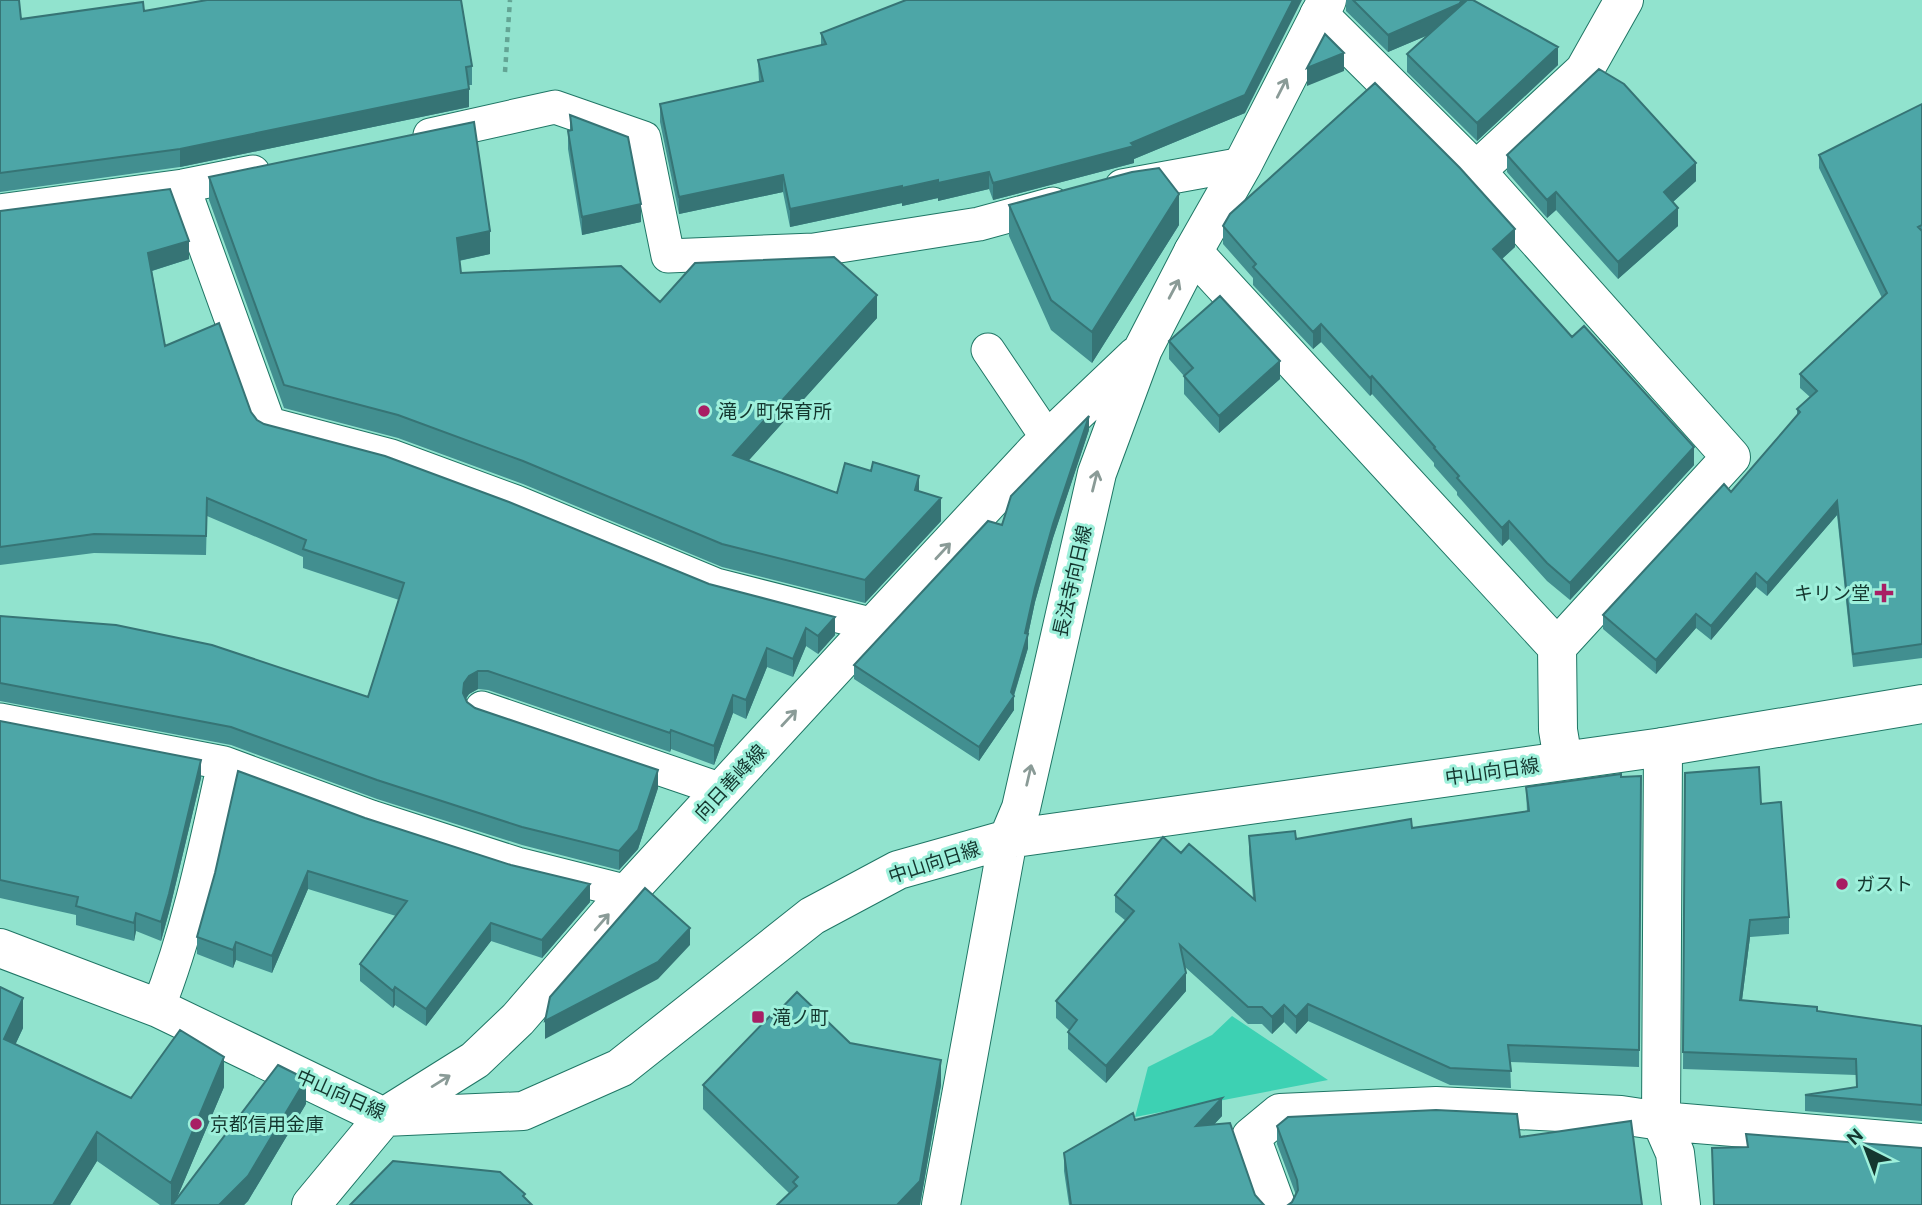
<svg xmlns="http://www.w3.org/2000/svg" width="1922" height="1205" viewBox="0 0 1922 1205" font-family="Ubuntu,'Noto Sans JP',sans-serif">
  <style>
    .green { fill: #3dd1b3 }
    .lines { fill: none; stroke-linecap: round; stroke-linejoin: round }
    .service-casing { stroke: #1f7665; stroke-width: 35 }
    .minor-casing { stroke: #1f7665; stroke-width: 40 }
    .secondary-casing { stroke: #1f7665; stroke-width: 40 }
    .path { stroke: #63a494; stroke-width: 4.5; stroke-dasharray: 5 5; stroke-linecap: butt }
    .service { stroke: #fff; stroke-width: 33 }
    .minor { stroke: #fff; stroke-width: 38 }
    .secondary { stroke: #fff; stroke-width: 38 }
    .wall { fill: #428f90 }
    .shaded-wall { fill: #367475 }
    .building { fill: #4da6a7; stroke: #367475; stroke-width: 2 }
    .oneway { stroke: #8a9b97 }
    .poi-dot { fill: #a81e64; stroke: #9ef0db; stroke-width: 2.5 }
    .labels { text-anchor: middle; dominant-baseline: central; stroke-width: 6; stroke-linejoin: round; paint-order: stroke }
    .poi-label { font-size: 19px; fill: #14372f; stroke: #9ef0db; text-anchor: start }
    .street-label { font-size: 19px; fill: #14372f; stroke: #9ef0db }
  </style>
  <rect width="100%" height="100%" fill="#91e3ce"/>
  <path class="green" d="M 1232,1016 L 1328,1080 L 1135,1117 L 1148,1067 L 1212,1035 Z"/>
  <g class="lines">
    <g class="service-casing">
      <path id="service" d="M 430,135 L 555,107 L 644,138 L 668,256 L 814,250 L 979,224 L 1053,204
        M 183,186 L 269,424 L 391,456 L 516,502 L 716,585 L 874,625
        M 1122,186 L 1243,164
        M 0,211 L 183,186 L 253,172
        M 988,350 L 1048,439
        M 482,708 L 722,790
        M 0,720 L 224,763 C 206,845 189,929 158,1008
        M 224,763 L 371,817 L 517,864 L 628,892"/>
    </g>
    <g class="minor-casing">
      <path id="minor" d="M 1319,15 L 1476,171 L 1731,457 L 1557,647
        M 1476,171 L 1584,71 L 1624,0
        M 1193,252 L 1557,647 L 1558,730 L 1563,760
        M 1663,747 L 1661,1121 L 1675,1153 L 1681,1205
        M 1276,1205 L 1251,1137 L 1280,1113 L 1436,1106 L 1621,1115 L 1661,1121 L 1922,1143"/>
    </g>
    <g class="secondary-casing">
      <path id="secondary" d="M 0,948 L 158,1008 L 384,1117 L 523,1111 L 620,1068 L 812,916 L 898,870 L 1008,839 L 1663,747 L 1922,704
        M 311,1205 L 384,1117 L 475,1060 L 518,1019 L 628,892 L 874,625 L 1036,451 L 1136,356
        M 941,1205 L 1008,839 L 1021,808 L 1097,473 L 1143,349 L 1193,252 L 1243,164 L 1327,0"/>
    </g>
    <path class="path" d="M 505,72 L 510,0"/>
    <use href="#service" class="service"/>
    <use href="#minor" class="minor"/>
    <use href="#secondary" class="secondary"/>
  </g>
  <path class="wall" d="M 0,0 L 21,19 L 144,11 L 207,0 L 463,0 L 461,0 L 472,66 L 472,85 L 468,85 L 469,107 L 180,167 L 0,192 Z
    M 1346,0 L 1473,0 L 1558,65 L 1477,141 L 1407,72 L 1407,54 L 1428,35 L 1388,52 L 1346,11 Z
    M 821,33 L 1245,113 L 1134,159 L 1134,163 L 993,200 L 989,189 L 938,201 L 938,198 L 902,206 L 902,203 L 790,227 L 783,192 L 679,214 L 660,122 L 660,104 L 759,82 L 758,60 L 821,45 Z
    M 1922,104 L 1922,658 L 1853,667 L 1837,515 L 1767,596 L 1756,587 L 1711,640 L 1696,628 L 1656,674 L 1603,629 L 1603,615 L 1731,492 L 1797,415 L 1797,409 L 1810,397 L 1800,388 L 1800,374 L 1882,298 L 1819,168 L 1819,155 Z
    M 570,115 L 641,222 L 582,235 L 568,149 L 568,131 L 570,131 Z
    M 1507,155 L 1696,181 L 1673,202 L 1678,226 L 1618,279 L 1556,210 L 1547,218 L 1507,172 Z
    M 209,177 L 490,254 L 459,261 L 461,273 L 660,302 L 877,318 L 748,461 L 837,493 L 919,491 L 941,521 L 865,603 L 722,567 L 523,484 L 398,438 L 284,408 L 209,200 Z
    M 1009,205 L 1179,225 L 1092,363 L 1051,330 L 1009,236 Z
    M 0,211 L 189,259 L 152,271 L 165,346 L 251,412 L 257,420 L 264,424 L 709,584 L 835,635 L 818,654 L 806,646 L 793,677 L 767,667 L 746,719 L 733,713 L 714,765 L 671,749 L 670,752 L 488,690 L 478,689 L 469,694 L 466,699 L 467,702 L 475,708 L 658,788 L 638,849 L 619,870 L 522,845 L 377,799 L 231,745 L 0,701 L 0,616 L 368,697 L 399,600 L 303,568 L 303,557 L 207,516 L 206,555 L 94,553 L 0,565 Z
    M 1223,226 L 1515,247 L 1502,259 L 1572,337 L 1694,465 L 1570,600 L 1547,581 L 1509,539 L 1502,546 L 1457,495 L 1457,492 L 1434,466 L 1434,463 L 1372,394 L 1370,396 L 1321,342 L 1313,349 L 1253,285 L 1253,278 L 1223,244 Z
    M 1169,341 L 1280,379 L 1219,433 L 1184,394 L 1184,376 L 1169,359 Z
    M 1089,430 L 1053,538 L 1035,602 L 1028,635 L 1028,648 L 1014,696 L 1014,710 L 979,761 L 854,679 L 854,665 L 1002,525 Z
    M 0,721 L 201,778 L 169,912 L 161,941 L 136,931 L 134,941 L 76,925 L 76,915 L 0,898 Z
    M 238,771 L 590,902 L 542,958 L 491,941 L 426,1026 L 395,1005 L 393,1008 L 360,981 L 360,964 L 396,916 L 308,889 L 272,973 L 236,960 L 233,968 L 197,954 L 197,937 L 215,873 Z
    M 1685,773 L 1761,804 L 1789,917 L 1789,934 L 1750,937 L 1742,1000 L 1922,1026 L 1922,1121 L 1805,1111 L 1805,1095 L 1857,1087 L 1856,1075 L 1683,1069 Z
    M 1641,776 L 1639,1067 L 1510,1062 L 1511,1088 L 1450,1085 L 1308,1021 L 1296,1034 L 1284,1022 L 1272,1034 L 1262,1024 L 1248,1024 L 1185,967 L 1186,991 L 1106,1083 L 1068,1049 L 1068,1032 L 1069,1030 L 1056,1018 L 1056,1001 L 1126,921 L 1115,912 L 1115,895 L 1181,853 L 1253,898 L 1249,853 L 1249,836 L 1296,839 L 1412,828 L 1527,812 L 1526,787 Z
    M 0,987 L 23,1028 L 15,1045 L 131,1098 L 224,1087 L 176,1200 L 306,1104 L 248,1201 L 244,1205 L 160,1205 L 97,1161 L 70,1205 L 0,1205 Z
    M 772,1018 L 850,1043 L 941,1085 L 920,1205 L 777,1205 L 789,1193 L 703,1109 L 703,1085 Z
    M 1222,1116 L 1214,1124 L 1255,1195 L 1264,1205 L 1069,1205 L 1064,1171 L 1064,1153 L 1135,1120 Z
    M 1277,1126 L 1520,1137 L 1292,1202 L 1296,1195 L 1277,1144 Z"/>
  <path class="shaded-wall" d="M 1293,0 L 1302,0 L 1245,113 L 1134,159 L 1134,163 L 993,200 L 993,183 L 1131,143 Z
    M 1462,0 L 1472,0 L 1459,22 L 1388,52 L 1388,35 Z
    M 1558,47 L 1558,65 L 1477,141 L 1477,123 Z
    M 1344,53 L 1344,71 L 1307,86 L 1307,68 Z
    M 469,89 L 469,107 L 180,167 L 180,149 Z
    M 1696,163 L 1696,181 L 1664,210 L 1664,192 Z
    M 989,172 L 989,189 L 938,201 L 938,183 Z
    M 783,175 L 783,192 L 679,214 L 679,197 Z
    M 938,180 L 938,198 L 902,206 L 902,188 Z
    M 902,186 L 902,203 L 790,227 L 790,209 Z
    M 1556,192 L 1556,210 L 1547,218 L 1547,200 Z
    M 1179,194 L 1179,225 L 1092,363 L 1092,332 Z
    M 641,204 L 641,222 L 582,235 L 582,217 Z
    M 1678,208 L 1678,226 L 1618,279 L 1618,262 Z
    M 1515,229 L 1515,247 L 1493,267 L 1493,249 Z
    M 490,231 L 490,254 L 457,261 L 457,238 Z
    M 189,241 L 189,259 L 148,272 L 148,253 Z
    M 877,295 L 877,318 L 733,478 L 733,455 Z
    M 1321,324 L 1321,342 L 1313,349 L 1313,332 Z
    M 1280,361 L 1280,379 L 1219,433 L 1219,416 Z
    M 1372,376 L 1372,394 L 1370,396 L 1370,378 Z
    M 1089,416 L 1089,430 L 1053,538 L 1035,602 L 1028,635 L 1028,648 L 1013,698 L 1014,696 L 1014,710 L 979,761 L 979,747 L 1011,692 L 1035,588 L 1053,524 Z
    M 1694,447 L 1694,465 L 1570,600 L 1570,583 Z
    M 919,476 L 919,499 L 915,490 Z
    M 941,498 L 941,521 L 865,603 L 865,580 Z
    M 1837,501 L 1837,515 L 1767,596 L 1767,583 Z
    M 1509,521 L 1509,539 L 1502,546 L 1502,528 Z
    M 1756,573 L 1756,587 L 1711,640 L 1711,626 Z
    M 1696,614 L 1696,628 L 1656,674 L 1656,660 Z
    M 835,617 L 835,635 L 818,654 L 818,636 Z
    M 806,628 L 806,646 L 793,677 L 793,659 Z
    M 767,648 L 767,667 L 746,719 L 746,700 Z
    M 478,671 L 478,689 L 469,694 L 464,701 L 463,693 L 464,683 L 469,676 Z
    M 733,695 L 733,713 L 714,765 L 714,746 Z
    M 671,730 L 671,749 L 670,752 L 670,733 Z
    M 201,760 L 201,778 L 169,912 L 161,941 L 161,922 Z
    M 658,770 L 658,788 L 638,849 L 619,870 L 619,851 Z
    M 308,871 L 308,889 L 272,973 L 272,956 Z
    M 590,884 L 590,902 L 542,958 L 542,940 Z
    M 136,913 L 136,931 L 134,941 L 134,923 Z
    M 1750,920 L 1750,937 L 1740,1016 L 1740,1000 Z
    M 491,923 L 491,941 L 426,1026 L 426,1009 Z
    M 690,928 L 690,945 L 658,979 L 545,1039 L 545,1021 Z
    M 236,942 L 236,960 L 233,968 L 233,950 Z
    M 1186,973 L 1186,991 L 1106,1083 L 1106,1066 Z
    M 395,987 L 395,1005 L 393,1008 L 393,991 Z
    M 23,998 L 23,1028 L 4,1069 L 4,1039 Z
    M 1308,1004 L 1308,1021 L 1296,1034 L 1296,1017 Z
    M 1284,1005 L 1284,1022 L 1272,1034 L 1272,1017 Z
    M 224,1057 L 224,1087 L 174,1205 L 171,1205 L 171,1183 Z
    M 941,1060 L 941,1085 L 920,1205 L 897,1205 Z
    M 306,1079 L 306,1104 L 248,1201 L 244,1205 L 219,1205 Z
    M 1222,1098 L 1222,1116 L 1196,1144 L 1196,1126 Z
    M 97,1132 L 97,1161 L 70,1205 L 53,1205 Z"/>
  <path class="building" d="M 0,0 L 19,0 L 21,19 L 143,2 L 144,11 L 207,0 L 461,0 L 472,66 L 466,67 L 469,89 L 180,149 L 0,173 Z
    M 906,0 L 1293,0 L 1245,95 L 1131,143 L 1134,146 L 993,183 L 989,172 L 938,183 L 938,180 L 902,188 L 902,186 L 790,209 L 783,175 L 679,197 L 660,104 L 763,81 L 758,60 L 826,44 L 821,33 Z
    M 1353,0 L 1462,0 L 1459,4 L 1388,35 Z
    M 1467,0 L 1473,0 L 1558,47 L 1477,123 L 1407,54 Z
    M 1325,34 L 1344,53 L 1307,68 Z
    M 1599,69 L 1624,84 L 1696,163 L 1664,192 L 1678,208 L 1618,262 L 1556,192 L 1547,200 L 1507,155 Z
    M 1375,83 L 1460,168 L 1515,229 L 1493,249 L 1572,337 L 1584,326 L 1694,447 L 1570,583 L 1547,563 L 1509,521 L 1502,528 L 1457,478 L 1459,476 L 1434,448 L 1435,447 L 1372,376 L 1370,378 L 1321,324 L 1313,332 L 1253,267 L 1256,264 L 1223,226 L 1230,214 Z
    M 1922,104 L 1922,225 L 1918,227 L 1922,231 L 1922,644 L 1853,654 L 1837,501 L 1767,583 L 1756,573 L 1711,626 L 1696,614 L 1656,660 L 1603,615 L 1724,484 L 1731,492 L 1800,412 L 1797,409 L 1817,391 L 1800,374 L 1887,293 L 1819,155 Z
    M 570,115 L 628,137 L 641,204 L 582,217 L 568,131 L 572,130 Z
    M 474,122 L 490,231 L 457,238 L 461,273 L 621,266 L 660,302 L 695,263 L 834,257 L 877,295 L 733,455 L 837,493 L 845,463 L 871,471 L 873,462 L 919,476 L 915,490 L 941,498 L 865,580 L 722,544 L 523,461 L 398,415 L 284,385 L 209,177 Z
    M 1159,168 L 1179,194 L 1092,332 L 1051,300 L 1009,205 L 1132,172 Z
    M 170,189 L 189,241 L 148,253 L 165,346 L 219,323 L 251,412 L 257,420 L 264,424 L 385,456 L 509,502 L 709,584 L 835,617 L 818,636 L 806,628 L 793,659 L 767,648 L 746,700 L 733,695 L 714,746 L 671,730 L 670,733 L 488,671 L 478,671 L 469,676 L 464,683 L 463,693 L 467,702 L 475,708 L 658,770 L 638,830 L 619,851 L 522,827 L 377,780 L 231,727 L 0,683 L 0,616 L 116,625 L 212,645 L 368,697 L 404,583 L 303,549 L 306,540 L 207,498 L 206,536 L 94,534 L 0,547 L 0,211 Z
    M 1220,296 L 1280,361 L 1219,416 L 1184,376 L 1193,368 L 1169,341 Z
    M 1089,416 L 1053,524 L 1035,588 L 1025,633 L 1028,634 L 1011,692 L 1014,696 L 979,747 L 854,665 L 988,521 L 1002,525 L 1011,496 Z
    M 0,721 L 201,760 L 169,894 L 161,922 L 136,913 L 134,923 L 76,906 L 78,897 L 0,880 Z
    M 1759,767 L 1761,804 L 1781,802 L 1789,917 L 1750,920 L 1740,1000 L 1817,1007 L 1817,1011 L 1922,1026 L 1922,1105 L 1805,1095 L 1857,1087 L 1856,1059 L 1683,1052 L 1685,773 Z
    M 238,771 L 365,818 L 511,865 L 590,884 L 542,940 L 491,923 L 426,1009 L 395,987 L 393,991 L 360,964 L 407,901 L 308,871 L 272,956 L 236,942 L 233,950 L 197,937 L 215,873 Z
    M 1621,774 L 1621,777 L 1641,776 L 1639,1050 L 1508,1045 L 1511,1071 L 1450,1068 L 1308,1004 L 1296,1017 L 1284,1005 L 1272,1017 L 1262,1007 L 1248,1007 L 1180,945 L 1186,973 L 1106,1066 L 1068,1032 L 1077,1020 L 1056,1001 L 1134,911 L 1115,895 L 1163,837 L 1181,853 L 1189,844 L 1255,900 L 1249,836 L 1295,831 L 1296,839 L 1411,819 L 1412,828 L 1529,811 L 1526,787 Z
    M 645,888 L 690,928 L 658,962 L 545,1021 L 550,997 Z
    M 0,987 L 23,998 L 4,1039 L 131,1098 L 180,1030 L 224,1057 L 171,1183 L 97,1132 L 53,1205 L 0,1205 Z
    M 797,992 L 850,1043 L 941,1060 L 920,1181 L 897,1205 L 777,1205 L 797,1186 L 793,1182 L 798,1177 L 703,1085 L 770,1016 L 772,1018 Z
    M 278,1065 L 306,1079 L 248,1176 L 219,1205 L 172,1205 Z
    M 1222,1098 L 1196,1126 L 1230,1123 L 1255,1195 L 1264,1205 L 1071,1205 L 1064,1153 L 1133,1113 L 1135,1120 Z
    M 1436,1110 L 1517,1114 L 1520,1137 L 1631,1121 L 1642,1205 L 1288,1205 L 1292,1202 L 1298,1190 L 1297,1180 L 1277,1126 L 1288,1117 Z
    M 1746,1134 L 1922,1148 L 1922,1205 L 1714,1205 L 1712,1148 L 1748,1147 Z
    M 393,1161 L 500,1172 L 525,1194 L 523,1196 L 532,1205 L 350,1205 Z"/>
  <defs><path id="oneway-shaft" d="M-6 0H5M1.5-3L5.5 0L1.5 3" fill="none" stroke-width="1.6" stroke-linecap="round" stroke-linejoin="round" transform="scale(1.75)"/></defs>
  <g class="oneway">
    <use href="#oneway-shaft" transform="translate(1282 88) rotate(-63)"/>
    <use href="#oneway-shaft" transform="translate(1174 289) rotate(-62)"/>
    <use href="#oneway-shaft" transform="translate(1095 481) rotate(-76)"/>
    <use href="#oneway-shaft" transform="translate(943 551) rotate(-47)"/>
    <use href="#oneway-shaft" transform="translate(789 718) rotate(-47)"/>
    <use href="#oneway-shaft" transform="translate(1029 775) rotate(-77)"/>
    <use href="#oneway-shaft" transform="translate(602 922) rotate(-49)"/>
    <use href="#oneway-shaft" transform="translate(441 1081) rotate(-32)"/>
  </g>
  <g class="poi-dot">
    <circle cx="704" cy="411" r="7"/>
    <path d="M1880.5 582.5h7v7h7v7h-7v7h-7v-7h-7v-7h7z"/>
    <circle cx="1842" cy="884" r="7"/>
    <rect x="751" y="1010" width="14" height="14" rx="3.5"/>
    <circle cx="196" cy="1124" r="7"/>
  </g>
  <g class="labels">
    <g class="poi-label">
      <text x="718" y="411">滝ノ町保育所</text>
      <text x="1870" y="593" text-anchor="end">キリン堂</text>
      <text x="1856" y="884">ガスト</text>
      <text x="772" y="1017">滝ノ町</text>
      <text x="210" y="1124">京都信用金庫</text>
    </g>
    <g class="street-label">
      <text transform="translate(1072 581) rotate(-77)">長法寺向日線</text>
      <text transform="translate(1492 771) rotate(-8)">中山向日線</text>
      <text transform="translate(730 782) rotate(-47)">向日善峰線</text>
      <text transform="translate(934 862) rotate(-18)">中山向日線</text>
      <text transform="translate(341 1094) rotate(24)">中山向日線</text>
    </g>
  </g>
  <g transform="translate(1866 1149) rotate(318)" stroke="#9ef0db" stroke-width="5" paint-order="stroke">
  <path d="M0-5L12 26L0 18L-12 26Z" fill="#14372f"/>
  <text y="-10" font-size="19" font-weight="bold" text-anchor="middle" fill="#14372f">N</text>
  </g>
</svg>
